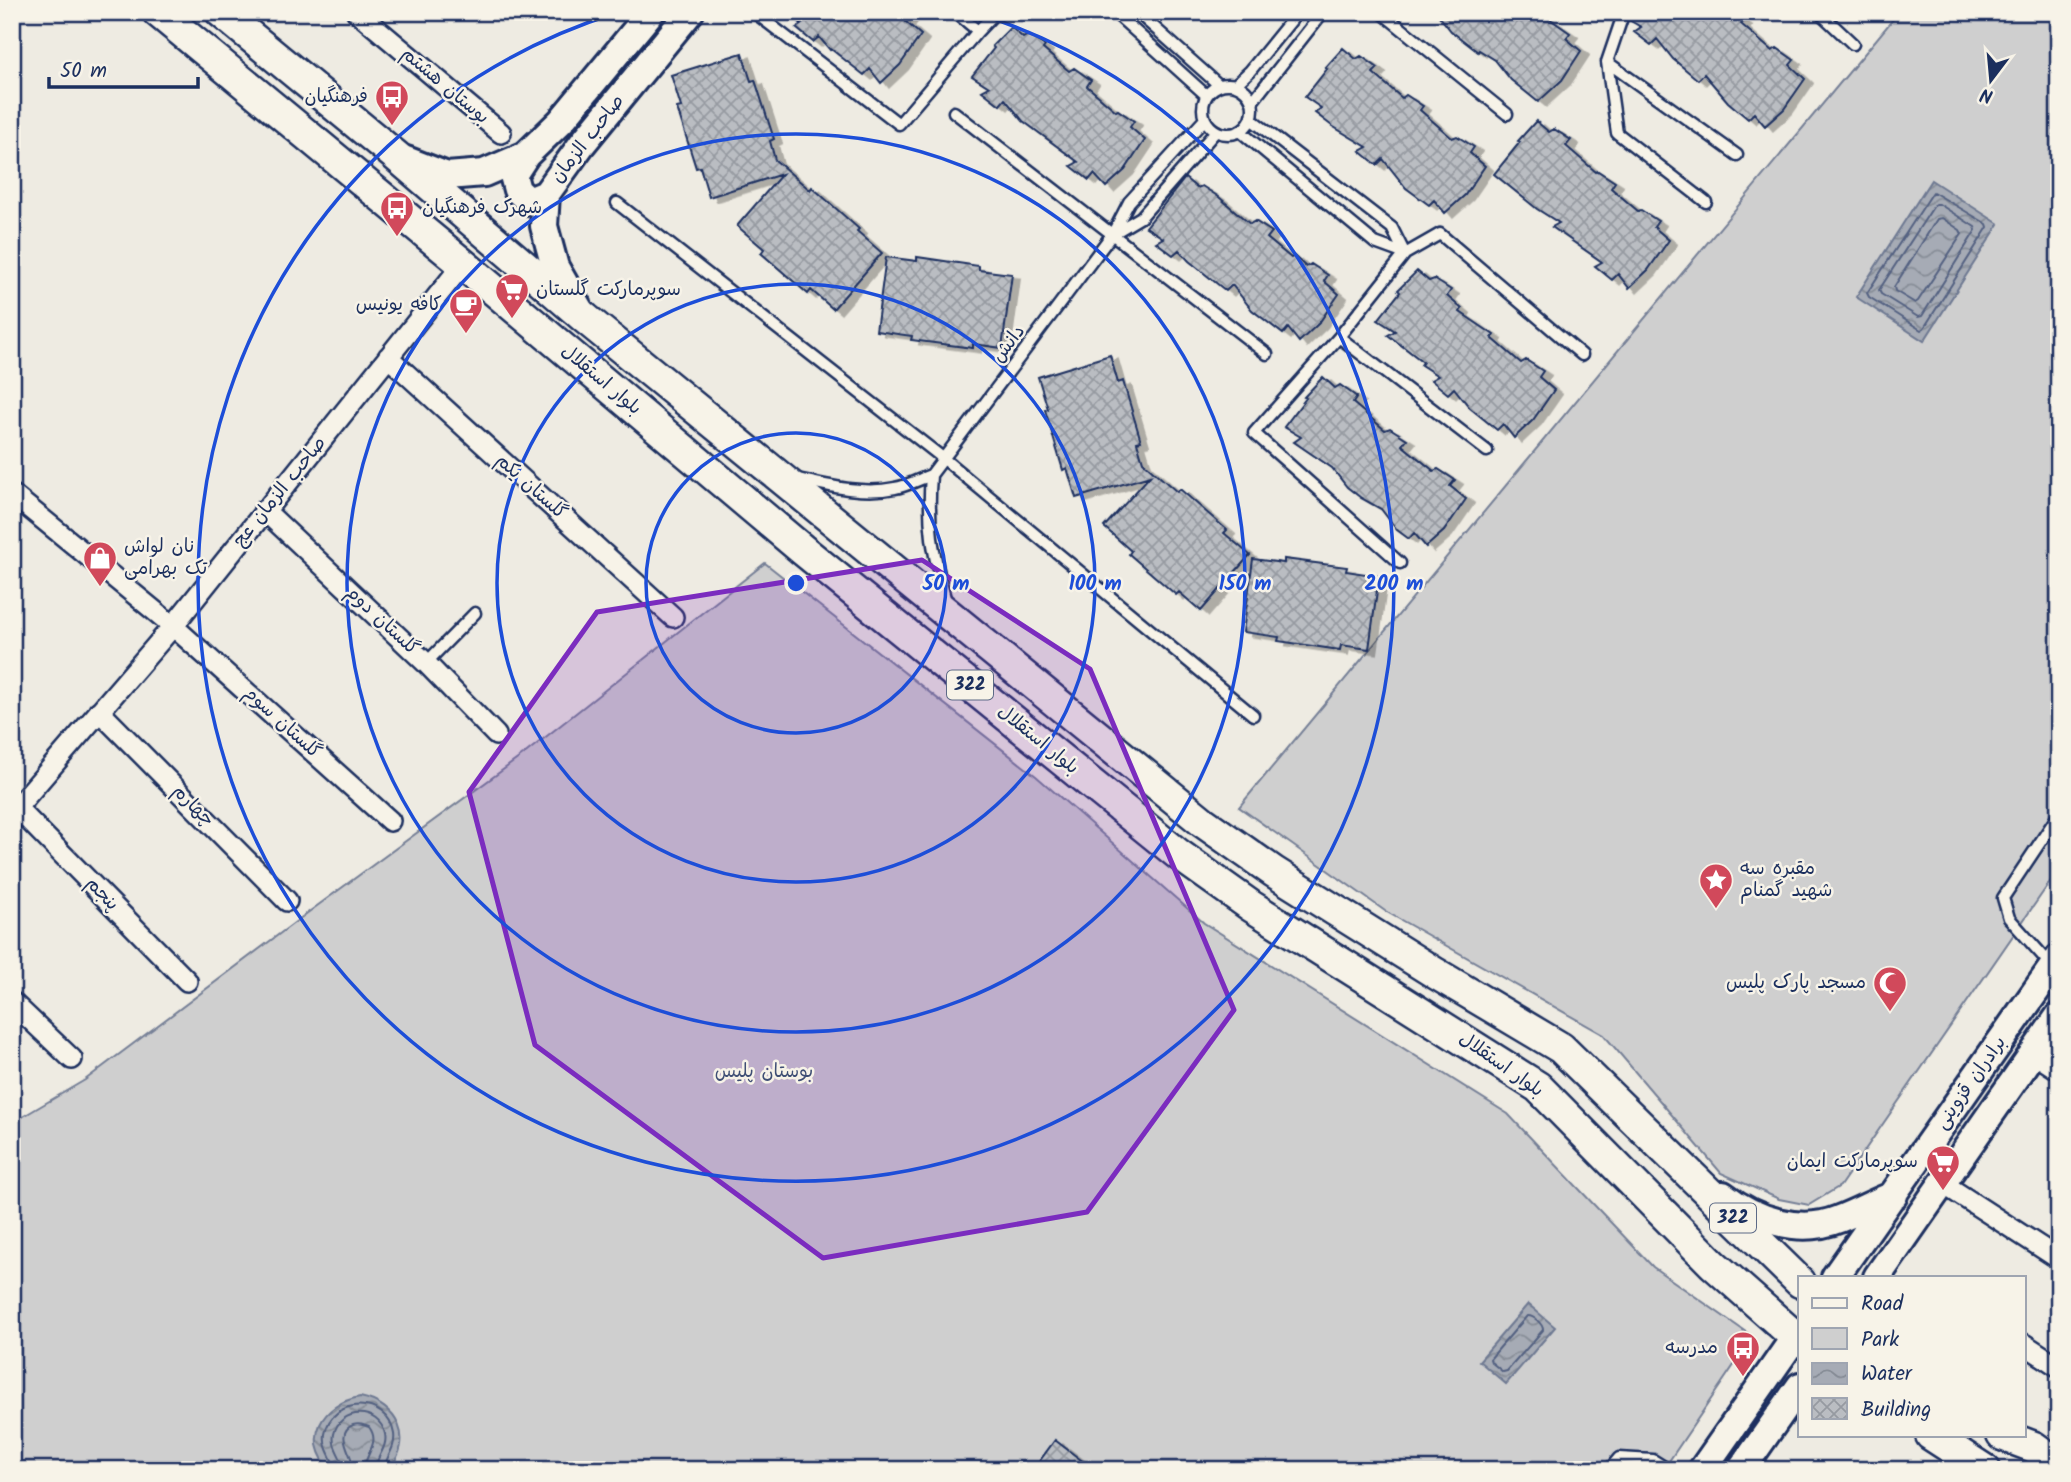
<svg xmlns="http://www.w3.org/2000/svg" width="2071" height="1482" viewBox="0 0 2071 1482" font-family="Kalam,'Playpen Sans Arabic',sans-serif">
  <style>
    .green { fill: #cfcfcf; stroke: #757f96; stroke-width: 2 }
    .water { fill: url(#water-waves); stroke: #6e7992; stroke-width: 2 }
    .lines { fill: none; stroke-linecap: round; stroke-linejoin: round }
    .shore { stroke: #536181; stroke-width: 2 }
    .building { fill: url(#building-cross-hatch); stroke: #1b2f5e; stroke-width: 2; filter: url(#shadow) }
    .lane-casing { stroke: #1b2f5e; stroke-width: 15 }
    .street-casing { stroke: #1b2f5e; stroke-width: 24 }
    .secondary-casing { stroke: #1b2f5e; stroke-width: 32 }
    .primary-casing { stroke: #1b2f5e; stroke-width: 35 }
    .lane { stroke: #f7f3e8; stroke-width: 10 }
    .street { stroke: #f7f3e8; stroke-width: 19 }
    .secondary { stroke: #f7f3e8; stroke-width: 26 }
    .primary { stroke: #f7f3e8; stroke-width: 30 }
    .marked { fill: #7b2cbf; fill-opacity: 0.2; stroke: #7b2cbf; stroke-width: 5; stroke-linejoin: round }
    .ring { fill: none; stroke: #1d4ed8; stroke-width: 3.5 }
    .labels { text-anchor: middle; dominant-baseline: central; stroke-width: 5; stroke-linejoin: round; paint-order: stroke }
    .shield { fill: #f7f3e8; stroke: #5d6a87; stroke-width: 2 }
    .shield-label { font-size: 18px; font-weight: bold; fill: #1b2f5e }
    .street-label { font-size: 19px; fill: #1b2f5e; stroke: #f7f3e8 }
    .poi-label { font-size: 19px; fill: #1b2f5e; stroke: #f7f3e8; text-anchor: end }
    .park-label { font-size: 19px; fill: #3f4f75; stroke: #f7f3e8 }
    .centre { fill: #1d4ed8; stroke: #f7f3e8; stroke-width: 3.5 }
    .ring-label { font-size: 21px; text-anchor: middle; font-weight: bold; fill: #1d4ed8; stroke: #f7f3e8; stroke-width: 5; stroke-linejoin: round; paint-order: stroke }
  </style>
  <defs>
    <pattern id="water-waves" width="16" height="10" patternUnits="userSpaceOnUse" patternTransform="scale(1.75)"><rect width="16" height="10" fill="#a6abb5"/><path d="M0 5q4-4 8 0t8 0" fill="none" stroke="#868c96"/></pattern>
    <pattern id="building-cross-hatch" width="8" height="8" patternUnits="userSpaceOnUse" patternTransform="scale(1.75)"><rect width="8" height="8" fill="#babdc2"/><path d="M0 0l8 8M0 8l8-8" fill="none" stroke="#969aa1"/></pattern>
    <filter id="shadow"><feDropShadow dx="8" dy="4.5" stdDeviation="0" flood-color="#0004"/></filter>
  </defs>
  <rect width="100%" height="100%" fill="#eeebe2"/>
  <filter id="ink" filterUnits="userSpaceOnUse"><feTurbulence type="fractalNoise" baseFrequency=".0143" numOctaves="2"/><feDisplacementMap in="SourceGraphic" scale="14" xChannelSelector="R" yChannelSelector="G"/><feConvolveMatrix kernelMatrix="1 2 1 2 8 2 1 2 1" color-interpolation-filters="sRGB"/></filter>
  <g filter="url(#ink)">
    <path class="green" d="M 1899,12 L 2059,12 L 2059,869 L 1840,1186 L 1809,1205 L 1779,1199 L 1721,1173 L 1604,1035 L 1385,911 L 1239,807 Z
      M 765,563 L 1036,776 L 1204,923 L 1508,1114 L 1653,1267 L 1753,1337 L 1663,1470 L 12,1470 L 12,1123 L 85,1080 L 306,914 L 523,755 Z"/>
    <path class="water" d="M 1931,180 L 1999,224 L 1924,341 L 1856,297 Z
      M 1528,1304 L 1555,1327 L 1506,1384 L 1479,1361 Z
      M 360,1397 C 397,1404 416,1440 388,1470 L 331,1470 C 301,1440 322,1403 360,1397 Z"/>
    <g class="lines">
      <path class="shore" d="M 1933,192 L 1987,224 L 1988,227 L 1924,328 L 1921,330 L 1869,297 L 1867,293 Z
        M 1935,204 L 1939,204 L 1975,227 L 1976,230 L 1922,316 L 1918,317 L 1881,294 L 1879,290 Z
        M 1942,218 L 1960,230 L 1962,234 L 1918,301 L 1915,303 L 1895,291 L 1894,287 L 1937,219 Z
        M 1527,1316 C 1533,1315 1543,1324 1543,1330 L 1507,1371 L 1503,1372 L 1491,1362 L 1490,1359 Z
        M 335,1470 C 333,1457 323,1449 325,1434 C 331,1396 388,1396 394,1434 C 396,1449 385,1457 384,1470
        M 344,1470 C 343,1457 331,1448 334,1434 C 340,1407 379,1407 385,1434 C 388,1448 376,1456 375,1470
        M 354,1470 C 354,1456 333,1433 353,1425 C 359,1423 364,1425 369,1427 C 381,1443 365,1453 364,1470"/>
    </g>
    <path class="building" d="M 784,12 L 913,12 L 906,22 L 921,35 L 900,65 L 881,83 L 870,69 L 864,75 L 831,49 L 830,50 L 819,37 L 813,42 L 796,28 L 802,24 Z
      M 1436,12 L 1540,12 L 1570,33 L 1566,38 L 1581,51 L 1562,80 L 1538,102 L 1511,80 L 1495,60 L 1479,50 L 1478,52 L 1451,31 Z
      M 1631,12 L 1731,12 L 1744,21 L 1741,24 L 1772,51 L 1777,48 L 1794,60 L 1790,65 L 1805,79 L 1784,109 L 1765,126 L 1754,113 L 1748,119 L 1728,102 L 1704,74 L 1698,80 L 1673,59 L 1657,39 L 1651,45 L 1634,32 L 1641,27 L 1629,20 Z
      M 1011,27 L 1023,38 L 1028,35 L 1045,46 L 1043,49 L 1069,71 L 1074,68 L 1091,80 L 1087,86 L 1116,111 L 1118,110 L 1134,121 L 1130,127 L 1145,140 L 1125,170 L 1106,187 L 1094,174 L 1089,180 L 1071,166 L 1078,162 L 1023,121 L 1005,99 L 1000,105 L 982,91 L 989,87 L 972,76 L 994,48 L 992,46 Z
      M 1343,48 L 1356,59 L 1361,56 L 1378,68 L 1373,73 L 1402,98 L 1406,95 L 1423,106 L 1420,110 L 1452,138 L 1457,136 L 1474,147 L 1470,153 L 1485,166 L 1465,195 L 1445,213 L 1434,200 L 1429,205 L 1406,188 L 1383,159 L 1377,165 L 1360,151 L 1367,147 L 1332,126 L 1315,113 L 1321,108 L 1305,97 L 1327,69 L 1325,68 Z
      M 742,53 L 751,81 L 755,80 L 774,139 L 770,141 L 775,160 L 810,190 L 812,187 L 859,229 L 857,231 L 882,253 L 833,309 L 811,290 L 808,294 L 761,253 L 764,249 L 737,226 L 782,174 L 709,197 L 700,167 L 696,168 L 677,108 L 681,107 L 671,75 Z
      M 1536,121 L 1549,132 L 1554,129 L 1571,140 L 1566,146 L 1596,172 L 1598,171 L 1615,182 L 1611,188 L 1638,211 L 1641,210 L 1658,221 L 1654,227 L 1669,240 L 1648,270 L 1629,288 L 1618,274 L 1612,280 L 1595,266 L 1602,262 L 1552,227 L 1559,223 L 1537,209 L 1494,174 L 1520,142 L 1518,141 Z
      M 1185,178 L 1197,188 L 1202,186 L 1219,197 L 1250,224 L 1255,221 L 1272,232 L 1267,238 L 1291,258 L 1294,256 L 1306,267 L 1311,264 L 1328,275 L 1324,281 L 1339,294 L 1319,323 L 1299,342 L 1288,328 L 1283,334 L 1252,310 L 1232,285 L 1226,291 L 1189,261 L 1179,250 L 1173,255 L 1156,242 L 1163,238 L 1146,227 Z
      M 886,257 L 917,261 L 917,257 L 979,266 L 979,270 L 1012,274 L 1002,348 L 973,344 L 973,348 L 911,340 L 912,336 L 876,331 Z
      M 1417,271 L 1429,281 L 1434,279 L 1451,290 L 1447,296 L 1462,309 L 1460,312 L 1494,335 L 1492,338 L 1521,363 L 1526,360 L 1543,371 L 1539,377 L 1554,390 L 1533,420 L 1514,438 L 1503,424 L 1497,430 L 1470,408 L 1454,388 L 1448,394 L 1431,380 L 1438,376 L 1421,365 L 1423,362 L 1388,335 L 1395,331 L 1378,320 L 1400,292 L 1398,290 Z
      M 1110,355 L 1118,383 L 1123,381 L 1141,441 L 1137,442 L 1143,462 L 1177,492 L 1180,489 L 1227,530 L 1224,533 L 1250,555 L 1201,611 L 1179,592 L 1176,595 L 1129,554 L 1131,551 L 1104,527 L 1150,476 L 1076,498 L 1067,468 L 1063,470 L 1045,410 L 1048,409 L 1038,377 Z
      M 1323,377 L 1335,388 L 1340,385 L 1357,397 L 1353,403 L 1385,430 L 1390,428 L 1407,439 L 1402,445 L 1434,471 L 1438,469 L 1455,480 L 1450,486 L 1466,499 L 1444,531 L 1426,547 L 1414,533 L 1409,539 L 1397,530 L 1381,509 L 1361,498 L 1347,487 L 1332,468 L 1294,442 L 1301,437 L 1284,427 L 1306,398 L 1304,397 Z
      M 1253,559 L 1284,563 L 1284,559 L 1347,567 L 1346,571 L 1379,576 L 1369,649 L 1341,645 L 1340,650 L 1278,641 L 1279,637 L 1243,632 Z
      M 1055,1440 L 1094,1470 L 1033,1470 Z"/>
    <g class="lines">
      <g class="lane-casing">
        <path id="lane" d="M 754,12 L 899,124 L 978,31 L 996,12
          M 955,12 L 978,31
          M 1114,12 L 1206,95
          M 1137,12 L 1219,85
          M 1381,12 L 1507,114
          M 1624,12 L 1607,62 L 1617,133 L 1706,202
          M 1819,12 L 1853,44
          M 1607,62 L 1737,155
          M1203 109a25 25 0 1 1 50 0a25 25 0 1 1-50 0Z
          M 1235,85 L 1250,71 L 1298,12
          M 1252,102 L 1323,12
          M 954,112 L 1267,354
          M 1251,119 L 1392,228 L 1405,254
          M 1240,131 L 1375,243 L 1405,254
          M 617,203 L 944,459 L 1253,715
          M 1114,233 L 1141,217 L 1216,131
          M 1339,337 L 1487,451
          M 931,475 C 927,525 933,553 946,602
          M 797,479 C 829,486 863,495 895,488 C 907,486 920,479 931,475 L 1113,233 L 1129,202 L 1205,119
          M 1400,563 L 1254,433 L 1339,337 L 1405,254 L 1440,234 L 1582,355
          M 426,663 L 475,613
          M 2051,965 L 2009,918 L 2003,898 L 2059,814
          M 1609,1470 L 1619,1458 L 1653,1460 L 1669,1470"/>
      </g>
      <g class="street-casing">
        <path id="street" d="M 357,12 L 501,133
          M 388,357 L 673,617
          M 12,494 L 173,626 L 390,821
          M 264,510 L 426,663 L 496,735
          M 99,711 L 287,901
          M 12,803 L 187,981
          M 12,813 L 173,626 L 463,264
          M 12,1002 L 72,1059
          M 2033,1053 L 2059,1070
          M 1942,1183 L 2059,1259
          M 2024,1344 L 2059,1367"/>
      </g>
      <g class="secondary-casing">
        <path id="secondary" d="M 526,155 L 513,175 L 517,190 L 529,201 L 546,194
          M 406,160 L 447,176 L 484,173 L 526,155 L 561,121 L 651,12
          M 579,309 L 555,267 L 544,226 L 546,194 L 582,144 L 690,12
          M 1723,1195 C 1755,1220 1800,1235 1839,1219 C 1858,1212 1875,1202 1894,1195
          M 1835,1277 L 2059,958
          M 1877,1277 L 2059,1016
          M 1702,1470 L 1795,1337
          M 1741,1470 L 1800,1386"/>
      </g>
      <g class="primary-casing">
        <path id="primary" d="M 158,12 L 463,264 L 804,551 L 1178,854 L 1251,906 L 1538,1087 L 1713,1264 L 1800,1341
          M 221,12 L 396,156 L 586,319 L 1203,822 L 1274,872 L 1435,973 L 1561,1048 L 1800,1282
          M 1931,1435 L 1985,1470
          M 2002,1435 L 2034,1447 L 2059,1465"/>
      </g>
      <use href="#lane" class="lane"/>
      <use href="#street" class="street"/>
      <use href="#secondary" class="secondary"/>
      <use href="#primary" class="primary"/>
    </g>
  </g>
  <path class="marked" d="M 922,560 L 1090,669 L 1234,1010 L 1087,1212 L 823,1258 L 535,1045 L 469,792 L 597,612 Z"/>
  <g class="ring">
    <circle cx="796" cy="583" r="150"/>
    <circle cx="796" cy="583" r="299"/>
    <circle cx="796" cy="583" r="449"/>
    <path d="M976 13A598 598 0 1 1 616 13"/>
  </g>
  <defs>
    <g id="bus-pin" transform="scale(1.75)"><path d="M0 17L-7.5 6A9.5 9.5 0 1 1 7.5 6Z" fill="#d1495b" stroke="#f7f3e8"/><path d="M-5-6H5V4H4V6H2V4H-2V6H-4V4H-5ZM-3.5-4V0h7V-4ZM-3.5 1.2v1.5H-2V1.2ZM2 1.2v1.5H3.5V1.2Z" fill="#fff"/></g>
    <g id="supermarket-pin" transform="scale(1.75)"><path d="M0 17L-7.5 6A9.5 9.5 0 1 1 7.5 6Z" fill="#d1495b" stroke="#f7f3e8"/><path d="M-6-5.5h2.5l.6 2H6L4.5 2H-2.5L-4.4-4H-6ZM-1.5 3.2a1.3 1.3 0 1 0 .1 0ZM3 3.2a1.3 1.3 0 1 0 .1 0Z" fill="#fff"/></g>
    <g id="cafe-pin" transform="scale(1.75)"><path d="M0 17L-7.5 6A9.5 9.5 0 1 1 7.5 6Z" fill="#d1495b" stroke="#f7f3e8"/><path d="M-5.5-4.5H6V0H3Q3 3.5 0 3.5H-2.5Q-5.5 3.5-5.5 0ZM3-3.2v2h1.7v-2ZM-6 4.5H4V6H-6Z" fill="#fff"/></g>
    <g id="shop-pin" transform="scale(1.75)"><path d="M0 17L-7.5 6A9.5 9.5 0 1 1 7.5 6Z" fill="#d1495b" stroke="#f7f3e8"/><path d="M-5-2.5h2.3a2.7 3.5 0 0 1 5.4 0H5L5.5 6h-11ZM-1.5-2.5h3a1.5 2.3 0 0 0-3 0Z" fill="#fff"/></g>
    <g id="sight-pin" transform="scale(1.75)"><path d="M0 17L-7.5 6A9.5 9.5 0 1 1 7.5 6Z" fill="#d1495b" stroke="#f7f3e8"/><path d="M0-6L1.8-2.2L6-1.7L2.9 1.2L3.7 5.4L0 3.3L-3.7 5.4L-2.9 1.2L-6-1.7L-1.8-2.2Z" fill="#fff"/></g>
    <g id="mosque-pin" transform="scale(1.75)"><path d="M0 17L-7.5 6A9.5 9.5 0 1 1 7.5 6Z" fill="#d1495b" stroke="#f7f3e8"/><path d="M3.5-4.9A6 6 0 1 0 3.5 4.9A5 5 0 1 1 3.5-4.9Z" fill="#fff"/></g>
  </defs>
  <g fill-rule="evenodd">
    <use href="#bus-pin" x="392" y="97"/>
    <use href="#bus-pin" x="397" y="208"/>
    <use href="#supermarket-pin" x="512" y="290"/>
    <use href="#cafe-pin" x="466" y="305"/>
    <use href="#shop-pin" x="100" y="558"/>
    <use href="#sight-pin" x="1716" y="880"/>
    <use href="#mosque-pin" x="1890" y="983"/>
    <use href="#supermarket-pin" x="1943" y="1162"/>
    <use href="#bus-pin" x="1743" y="1348"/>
  </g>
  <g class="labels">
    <g class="shield">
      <rect x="947" y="670.5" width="46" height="29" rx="5"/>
      <rect x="1710" y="1203.5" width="46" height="29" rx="5"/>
    </g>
    <g class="shield-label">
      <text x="970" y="685">322</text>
      <text x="1733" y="1218">322</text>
    </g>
    <g class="street-label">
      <text transform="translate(445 86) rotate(40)">بوستان هشتم</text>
      <text transform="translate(588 139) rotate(-52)">صاحب الزمان</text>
      <text transform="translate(1009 344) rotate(-53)">دانش</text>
      <text transform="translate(601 380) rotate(40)">بلوار استقلال</text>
      <text transform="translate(531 487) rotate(42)">گلستان یکم</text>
      <text transform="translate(280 492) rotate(-51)">صاحب الزمان عج</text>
      <text transform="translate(382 621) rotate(43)">گلستان دوم</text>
      <text transform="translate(282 723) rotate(42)">گلستان سوم</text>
      <text transform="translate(1038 740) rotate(39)">بلوار استقلال</text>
      <text transform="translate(193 806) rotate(45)">چهارم</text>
      <text transform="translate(102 894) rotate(46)">پنجم</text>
      <text transform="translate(1501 1065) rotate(35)">بلوار استقلال</text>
      <text transform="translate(1971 1083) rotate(-55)">برادران قزوینی</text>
    </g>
    <g class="poi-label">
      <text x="368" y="97">فرهنگیان</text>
      <text x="422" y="208" text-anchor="start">شهرک فرهنگیان</text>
      <text x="536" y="290" text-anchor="start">سوپرمارکت گلستان</text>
      <text x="442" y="305">کافه یونیس</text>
      <text x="124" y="547" text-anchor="start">نان‌ لواش‌<tspan x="124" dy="22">تک‌ بهرامی</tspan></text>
      <text x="1740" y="869" text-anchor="start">مقبره سه<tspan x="1740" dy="22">شهید گمنام</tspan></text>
      <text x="1866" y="983">مسجد پارک پلیس</text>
      <text x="1918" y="1162">سوپرمارکت ایمان</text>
      <text x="1718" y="1348">مدرسه</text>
    </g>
    <g class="park-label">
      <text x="764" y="1072">بوستان پلیس</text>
    </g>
  </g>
  <circle cx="796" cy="583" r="10" class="centre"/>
  <g class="ring-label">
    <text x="946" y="590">50 m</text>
    <text x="1095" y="590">100 m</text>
    <text x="1245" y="590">150 m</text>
    <text x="1394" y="590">200 m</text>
  </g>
  <rect width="2071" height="1482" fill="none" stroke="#f7f3e8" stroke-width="42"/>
  <rect x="21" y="21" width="2029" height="1440" fill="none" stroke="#1b2f5e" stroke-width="2.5" filter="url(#ink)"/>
  <rect x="1798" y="1276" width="228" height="161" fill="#f7f3e8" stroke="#9fa5b1" stroke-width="2"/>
  <rect x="1812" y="1298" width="35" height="10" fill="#f7f3e8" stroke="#9fa5b1" stroke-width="2"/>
  <text x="1861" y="1310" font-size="21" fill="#1b2f5e">Road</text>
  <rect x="1812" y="1328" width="35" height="21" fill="#cfcfcf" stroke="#9fa5b1" stroke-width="2"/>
  <text x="1861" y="1346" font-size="21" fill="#1b2f5e">Park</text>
  <rect x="1812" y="1363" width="35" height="21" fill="url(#water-waves)" stroke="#9fa5b1" stroke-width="2"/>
  <text x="1861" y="1380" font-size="21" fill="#1b2f5e">Water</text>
  <rect x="1812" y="1398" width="35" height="21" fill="url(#building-cross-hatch)" stroke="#9fa5b1" stroke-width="2"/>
  <text x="1861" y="1416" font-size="21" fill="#1b2f5e">Building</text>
  <g transform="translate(1991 80) rotate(196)" stroke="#f7f3e8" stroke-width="5" paint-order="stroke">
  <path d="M0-5L12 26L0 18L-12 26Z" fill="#1b2f5e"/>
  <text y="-10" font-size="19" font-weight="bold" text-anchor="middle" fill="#1b2f5e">N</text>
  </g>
  <path d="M49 77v10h149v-10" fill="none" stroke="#1b2f5e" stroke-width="3.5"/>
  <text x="60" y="77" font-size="21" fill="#1b2f5e" stroke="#f7f3e8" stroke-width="5" paint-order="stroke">50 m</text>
</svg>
